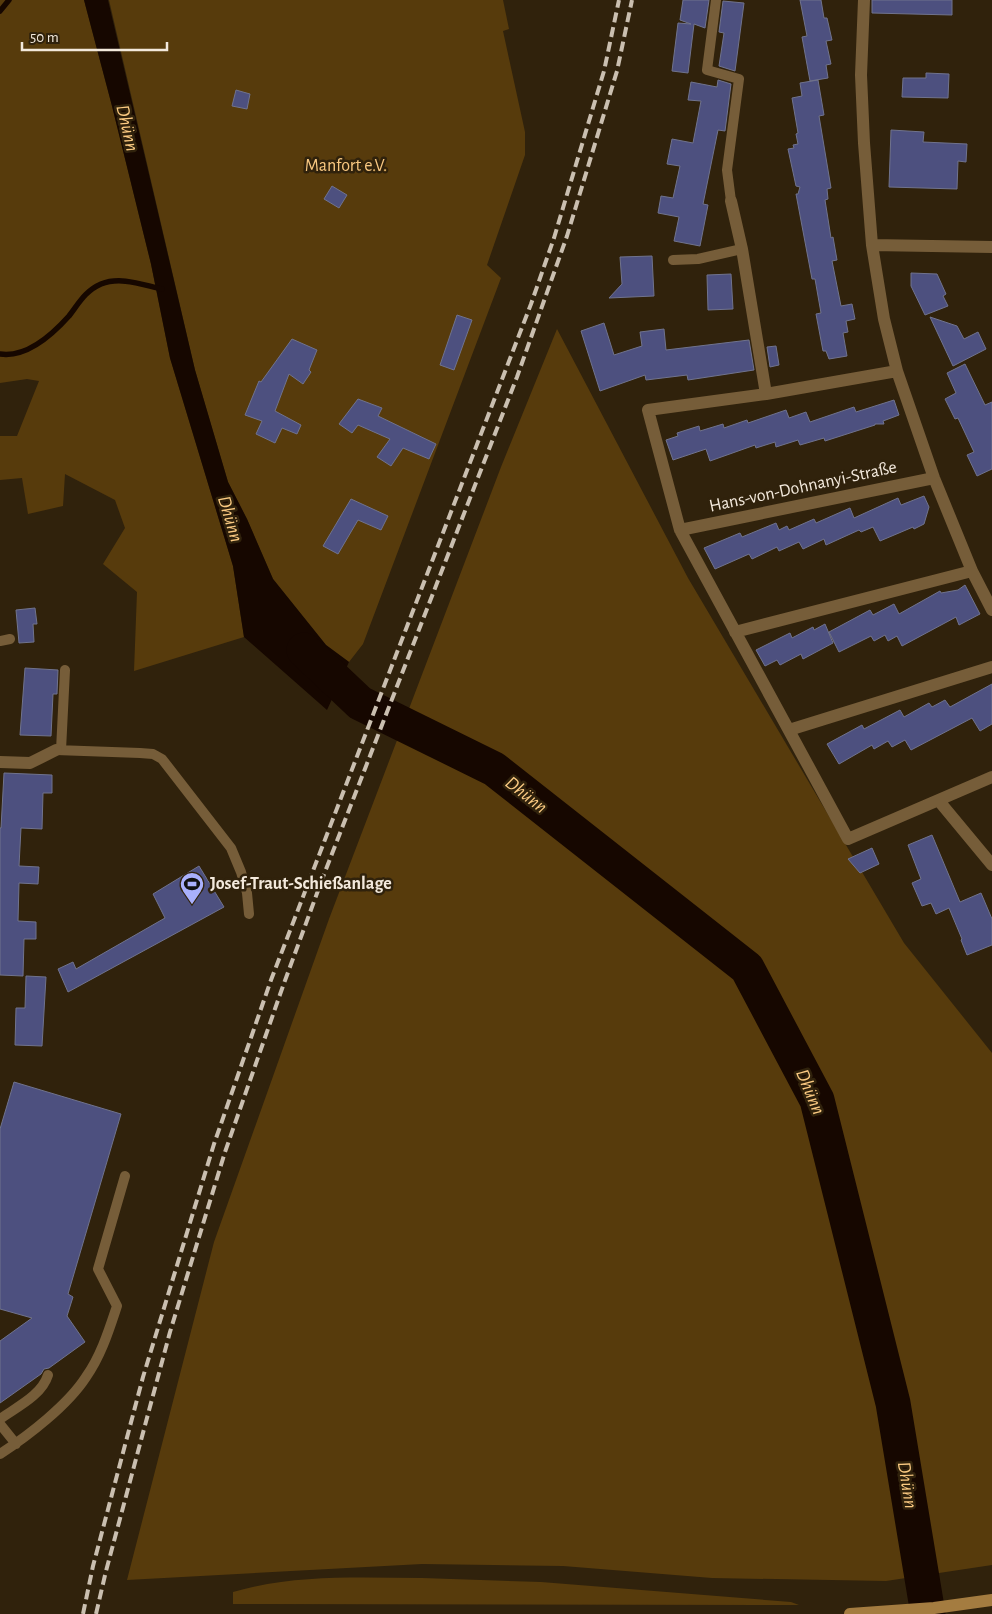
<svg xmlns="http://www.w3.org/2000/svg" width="992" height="1614" viewBox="0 0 992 1614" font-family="'Alegreya Sans',sans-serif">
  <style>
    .green { fill: #573b0c }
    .water { fill: #160700 }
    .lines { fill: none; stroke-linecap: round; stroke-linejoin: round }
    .stream { stroke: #160700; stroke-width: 5.5 }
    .river { stroke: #160700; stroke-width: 35 }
    .building { fill: #4d507f; stroke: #70738d }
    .service { stroke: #765d39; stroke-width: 10 }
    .minor { stroke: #765d39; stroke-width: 12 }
    .secondary { stroke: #a47c40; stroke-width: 12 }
    .rail { stroke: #cabfb0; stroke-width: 4; stroke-dasharray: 10 5; stroke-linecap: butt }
    .labels { text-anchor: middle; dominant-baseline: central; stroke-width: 5; stroke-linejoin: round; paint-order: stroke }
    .park-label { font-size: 18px; fill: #f9c881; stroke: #30220c }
    .street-label { font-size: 18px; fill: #f3e9dc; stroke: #30220c }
    .poi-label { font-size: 18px; font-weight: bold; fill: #f3e9dc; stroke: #30220c; text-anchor: start }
    .water-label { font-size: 19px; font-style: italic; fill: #fbca82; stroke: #30220c }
  </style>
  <rect width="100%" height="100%" fill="#30220c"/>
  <path class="green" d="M 0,0 L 84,0 L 112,106 L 151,264 L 170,358 L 233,566 L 244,637 L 134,671 L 137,592 L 103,564 L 125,528 L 115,500 L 65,474 L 63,506 L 28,514 L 22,478 L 0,480 L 0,436 L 17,436 L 39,381 L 27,379 L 0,383 Z
    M 109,0 L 503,0 L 509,29 L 503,31 L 525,132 L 525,155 L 487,265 L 501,278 L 363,644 L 349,662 L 326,645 L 273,579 L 247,519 L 228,482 L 195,370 Z
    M 557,329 L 688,578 L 904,943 L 992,1053 L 992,1565 L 886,1581 L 712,1578 L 563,1566 L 422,1564 L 127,1580 L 214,1242 L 329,919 L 501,467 Z
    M 422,1578 L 541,1582 L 791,1602 L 799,1605 L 233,1604 L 233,1592 C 294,1574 359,1578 422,1578 Z"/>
  <path class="water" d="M 84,0 L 108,0 L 195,370 L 228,482 L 247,519 L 273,579 L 326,645 L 349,662 L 327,710 L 244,637 L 233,566 L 170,358 L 151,264 L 112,106 Z"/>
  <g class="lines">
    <path class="stream" d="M 0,11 L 9,0
      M 0,354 C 27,358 52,335 69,316 C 79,303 85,291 101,284 C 121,276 143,285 162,289"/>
    <path class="river" d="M 304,650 L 360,703 L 494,769 L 747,968 L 817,1100 L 893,1403 L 928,1614"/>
  </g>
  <path class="building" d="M 683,0 L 709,0 L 705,28 L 694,24 L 688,73 L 672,71 L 678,23 L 691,24 L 680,20 Z
    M 800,0 L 821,0 L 824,18 L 827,18 L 832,40 L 826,41 L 831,64 L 826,65 L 828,78 L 810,81 L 802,37 L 807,36 Z
    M 872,0 L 952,0 L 952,15 L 872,13 Z
    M 723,1 L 744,3 L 735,71 L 719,66 L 724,33 L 719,32 Z
    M 926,73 L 949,74 L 948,98 L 902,97 L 903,78 L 926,78 Z
    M 718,80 L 731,84 L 725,131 L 718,130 L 703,204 L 708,205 L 700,246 L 674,241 L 679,217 L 658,213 L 661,196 L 673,198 L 680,166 L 667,164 L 672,139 L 693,143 L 701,101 L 688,100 L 691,82 L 717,87 Z
    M 818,80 L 824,115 L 819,116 L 831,188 L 827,189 L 828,199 L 825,200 L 831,238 L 833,237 L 837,260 L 832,261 L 841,306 L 852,304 L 855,319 L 846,321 L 848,332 L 843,333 L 847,356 L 829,359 L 826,351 L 823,351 L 816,314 L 821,313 L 815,279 L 812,279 L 796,194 L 798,194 L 800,187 L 796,186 L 788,149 L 794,148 L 793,145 L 798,144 L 796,134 L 798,133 L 792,98 L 802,96 L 800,83 Z
    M 236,90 L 250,94 L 247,109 L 232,106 Z
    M 891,130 L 924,132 L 923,142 L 967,144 L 966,162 L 958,161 L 957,189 L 889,187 Z
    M 332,186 L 347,195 L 339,208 L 324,199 Z
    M 652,256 L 654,296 L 609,298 L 622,284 L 620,257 Z
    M 911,273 L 937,274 L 946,294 L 943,296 L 948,306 L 925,315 L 911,286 Z
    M 731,274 L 733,309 L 708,310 L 707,275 Z
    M 457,315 L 472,320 L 454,370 L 440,365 Z
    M 930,317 L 957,326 L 964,339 L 978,332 L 986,349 L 953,366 Z
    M 604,323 L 614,355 L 642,346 L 640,332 L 664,329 L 666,350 L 749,340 L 754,370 L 688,380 L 687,375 L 646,380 L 645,375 L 600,391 L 581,331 Z
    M 292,339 L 317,350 L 309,370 L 311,372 L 303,384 L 289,374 L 275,411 L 301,425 L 297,434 L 282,428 L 275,443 L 256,434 L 262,421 L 245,415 L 259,381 L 261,382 Z
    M 776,346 L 779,365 L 770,367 L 767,347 Z
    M 965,364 L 985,405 L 992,402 L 992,469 L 977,476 L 967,455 L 974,452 L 958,418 L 955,419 L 945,399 L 956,393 L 947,373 Z
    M 358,399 L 382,408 L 378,416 L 436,444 L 429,459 L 403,448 L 391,466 L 377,457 L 390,439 L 358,425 L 352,433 L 339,424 Z
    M 894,400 L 899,415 L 883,421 L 884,424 L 875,424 L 875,425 L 825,441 L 824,438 L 800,445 L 798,440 L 776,447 L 775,442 L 756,448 L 755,445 L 710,461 L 706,449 L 673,460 L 666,440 L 678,436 L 677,433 L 699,426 L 700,431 L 723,424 L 724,428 L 747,420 L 748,423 L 786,410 L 789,418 L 806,412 L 810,422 L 854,407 L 856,412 Z
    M 924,496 L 929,507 L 924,524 L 914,529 L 913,527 L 880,541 L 873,527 L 861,532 L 859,530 L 826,545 L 824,539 L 803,549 L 799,542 L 779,551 L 777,547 L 752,559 L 749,554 L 715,569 L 704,548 L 740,533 L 742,537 L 776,523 L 779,530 L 787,526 L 789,530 L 814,519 L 816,523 L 850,508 L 854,518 L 898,498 L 901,505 Z
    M 351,499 L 388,516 L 381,530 L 358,520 L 338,554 L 323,546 Z
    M 965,585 L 980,614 L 959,625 L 956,617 L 902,646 L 897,636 L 888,641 L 885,635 L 874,641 L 871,636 L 839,652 L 829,632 L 870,610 L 873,615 L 894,604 L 899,614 L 940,591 L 941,593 L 958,590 Z
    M 35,608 L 37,624 L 33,624 L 34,642 L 19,643 L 16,610 Z
    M 825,624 L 833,643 L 803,659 L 801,654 L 780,665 L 777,660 L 765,666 L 756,650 L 790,633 L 792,638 L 813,627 L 814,630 Z
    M 25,668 L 58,670 L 57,694 L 53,694 L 51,736 L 20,735 Z
    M 992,684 L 992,724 L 980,731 L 972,718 L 911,750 L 905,740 L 892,747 L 888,741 L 874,749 L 872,745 L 839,764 L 827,744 L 862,725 L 864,729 L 900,710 L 904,717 L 929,703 L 932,707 L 945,700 L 950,707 Z
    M 4,773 L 52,775 L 52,793 L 43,793 L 42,829 L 21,828 L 19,866 L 39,867 L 38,884 L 19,883 L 18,921 L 36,922 L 36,939 L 24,939 L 23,976 L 0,975 L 0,828 L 1,828 Z
    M 932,835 L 960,902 L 981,893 L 992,919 L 992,945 L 967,955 L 961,940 L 962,939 L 949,908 L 936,914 L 931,903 L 922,906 L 912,883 L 921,879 L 908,845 Z
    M 872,848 L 879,864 L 860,873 L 848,859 Z
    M 199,866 L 224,907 L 68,992 L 58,969 L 73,962 L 76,969 L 165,918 L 153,894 Z
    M 26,976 L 46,977 L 42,1046 L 15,1045 L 16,1008 L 25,1008 Z
    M 14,1082 L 121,1114 L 68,1294 L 73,1297 L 67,1316 L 85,1342 L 49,1368 L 44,1369 L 41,1374 L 0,1403 L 0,1341 L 32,1318 L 0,1309 L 0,1129 Z"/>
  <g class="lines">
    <path class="service" d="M 716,0 L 707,70 L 739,79 L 727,170 L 731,201
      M 673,260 L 698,259 L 742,249
      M 0,641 L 10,639
      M 56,750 L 140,753 L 153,754 L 162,759 L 231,848 L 241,872 L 247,893 L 249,914
      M 61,750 L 65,670
      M 0,1419 C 17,1407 42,1395 48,1375
      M 0,1424 L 16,1444
      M 0,1454 C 28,1436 68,1405 86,1377 C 101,1356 109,1330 117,1306 L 98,1269 L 125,1176"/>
    <path class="minor" d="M 864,0 L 861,75 L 864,143 L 872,245 L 884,319 L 897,371 L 934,478 L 972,571 L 992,610
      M 731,201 L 742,249 L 766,394
      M 872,245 L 992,247
      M 897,371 L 766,394 L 648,410 L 680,530 L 848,839 L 992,777
      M 680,530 L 934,478
      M 735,632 L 972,571
      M 789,730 L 992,667
      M 0,762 L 30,763 L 56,750
      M 939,801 L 992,865"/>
    <path class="secondary" d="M 850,1614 L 934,1608 L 992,1600"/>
    <path class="rail" d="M 83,1614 L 93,1566 L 143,1377 L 214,1144 L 271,980 L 531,304 L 554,238 L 604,71 L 619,0
      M 96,1614 L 106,1571 L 170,1332 L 225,1152 L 283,986 L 323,877 L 517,377 L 567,236 L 617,71 L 632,0"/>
  </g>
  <defs>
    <g id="stadium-pin" transform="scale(1.25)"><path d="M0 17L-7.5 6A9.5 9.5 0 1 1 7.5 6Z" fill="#a9b0fc" stroke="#30220c"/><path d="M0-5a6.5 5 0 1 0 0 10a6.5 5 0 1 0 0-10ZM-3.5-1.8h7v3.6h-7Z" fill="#111"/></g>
  </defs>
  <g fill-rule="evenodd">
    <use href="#stadium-pin" x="192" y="884"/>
  </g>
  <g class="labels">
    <g class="park-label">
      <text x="346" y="166">Manfort e.V.</text>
    </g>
    <g class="street-label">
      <text transform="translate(803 487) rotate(-12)">Hans-von-Dohnanyi-Straße</text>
    </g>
    <g class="poi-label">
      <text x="210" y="884">Josef-Traut-Schießanlage</text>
    </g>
    <g class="water-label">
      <text transform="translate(127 128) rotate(77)">Dhünn</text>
      <text transform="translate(230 519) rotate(73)">Dhünn</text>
      <text transform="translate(526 795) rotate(38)">Dhünn</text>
      <text transform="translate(810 1092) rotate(67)">Dhünn</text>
      <text transform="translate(907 1485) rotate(81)">Dhünn</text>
    </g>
  </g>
  <path d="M22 42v8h145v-8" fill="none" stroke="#f3e9dc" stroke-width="2.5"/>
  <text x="30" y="42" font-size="15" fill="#f3e9dc" stroke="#30220c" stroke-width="4" paint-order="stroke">50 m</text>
</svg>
